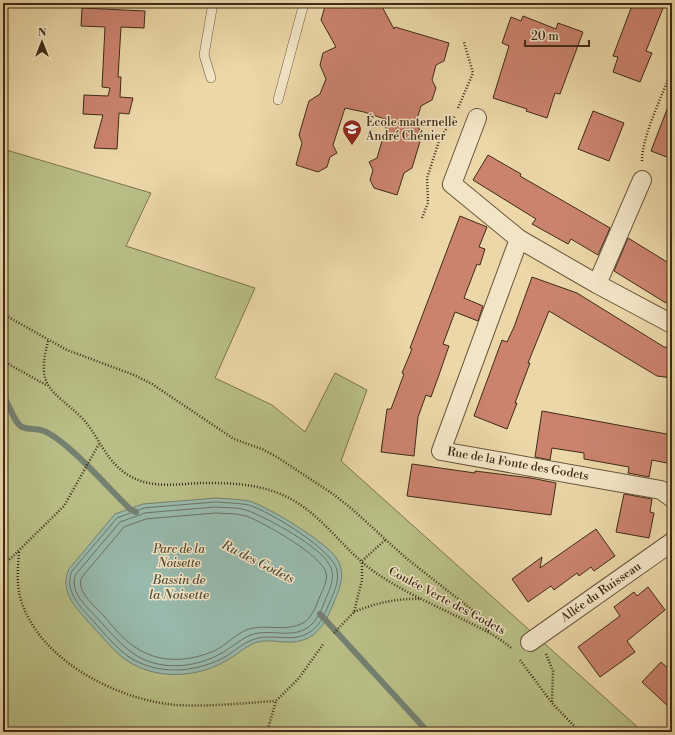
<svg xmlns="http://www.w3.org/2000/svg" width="675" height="735" viewBox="0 0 675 735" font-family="'Libre Bodoni',serif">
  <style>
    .green { fill: #b9be86; stroke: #7c744e }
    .water { fill: #98b9ac; stroke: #748070 }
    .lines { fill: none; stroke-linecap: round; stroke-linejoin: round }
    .shore { stroke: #6c7262; stroke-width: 1 }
    .stream { stroke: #748070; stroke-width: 6 }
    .building { fill: #cb836e; stroke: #3f2b17 }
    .lane-casing { stroke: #6a563b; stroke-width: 10 }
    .street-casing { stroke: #6a563b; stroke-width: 20 }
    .path { stroke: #3f2b17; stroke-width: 2.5; stroke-dasharray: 1 2; stroke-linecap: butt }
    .lane { stroke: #f2e5c6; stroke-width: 9 }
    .street { stroke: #f2e5c6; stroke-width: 18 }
    .labels { text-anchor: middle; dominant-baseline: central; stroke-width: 3; stroke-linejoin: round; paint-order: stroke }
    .poi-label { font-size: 12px; fill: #3f2b17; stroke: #f2e5c6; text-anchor: start }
    .street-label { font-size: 12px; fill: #3f2b17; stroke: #f2e5c6 }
    .park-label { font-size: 12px; font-style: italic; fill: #57482d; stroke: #f2e5c6 }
    .water-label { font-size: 13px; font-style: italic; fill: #554e3c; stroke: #f2e5c6 }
  </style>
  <rect width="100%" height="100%" fill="#ebd7a8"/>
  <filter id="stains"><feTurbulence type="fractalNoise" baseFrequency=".005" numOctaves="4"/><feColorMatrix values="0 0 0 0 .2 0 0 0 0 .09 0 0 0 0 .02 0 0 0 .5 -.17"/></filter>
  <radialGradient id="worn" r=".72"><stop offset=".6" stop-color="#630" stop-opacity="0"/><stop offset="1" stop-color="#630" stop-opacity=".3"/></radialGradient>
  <path class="green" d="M 3,149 L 151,193 L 126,246 L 255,288 L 215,378 L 272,405 L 305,432 L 335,373 L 367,390 L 341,461 L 643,732 L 3,732 Z"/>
  <path class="water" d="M 216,498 C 227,499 239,499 249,501 C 267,506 328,543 337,559 C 346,573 340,588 334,602 C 329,614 324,627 313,635 C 292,650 271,635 252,644 C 242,649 234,657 224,662 C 195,678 155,680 126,660 C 113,651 103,637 92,626 C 78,610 58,592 69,569 L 115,514 L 143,504 Z"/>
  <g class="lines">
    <path class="shore" d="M 216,502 C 226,503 239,503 249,505 C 270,512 332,549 337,570 C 339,581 335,590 331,599 C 326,611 321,625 310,632 C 292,644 271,632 252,640 C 241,644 232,654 221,659 C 192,673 157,675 129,657 C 116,648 105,634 95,623 C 82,608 63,592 72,571 L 117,518 L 144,508 Z
      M 216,507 C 226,508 240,507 249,511 C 269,519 319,546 329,564 C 336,575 331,587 326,598 C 322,609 317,622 307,628 C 289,639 269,628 251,635 C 240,639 230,649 220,654 C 193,669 156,671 131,652 C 119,643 109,631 99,620 C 88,608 68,592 76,574 L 120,522 L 145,513 Z
      M 216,513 C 225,514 237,513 246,516 C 263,522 323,556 326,573 C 328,581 323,589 320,596 C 316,606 312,618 303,623 C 287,632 266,624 249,629 C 237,633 227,644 216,650 C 190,662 159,664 135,647 C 122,639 113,626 103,615 C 95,606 75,591 82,577 L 124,527 L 146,519 Z"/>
    <path class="stream" d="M 3,396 C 10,404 13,422 22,427 C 28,430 37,428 44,431 C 68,441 109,489 130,509 L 136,512
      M 320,614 L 428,732"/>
  </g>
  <path class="building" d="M 326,3 L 380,3 L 394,29 L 395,27 L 449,43 L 444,61 L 436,65 L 432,80 L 436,88 L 432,100 L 421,106 L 416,122 L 422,135 L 412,168 L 404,173 L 397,195 L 374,188 L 370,180 L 373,170 L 369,162 L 377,158 L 388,120 L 364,112 L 345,108 L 333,145 L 337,153 L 330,157 L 327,167 L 318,172 L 296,165 L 302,143 L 299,135 L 309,101 L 320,94 L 326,79 L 320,65 L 323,53 L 336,47 L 321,20 Z
    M 633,3 L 665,3 L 646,51 L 652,53 L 640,82 L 613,72 L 618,57 L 613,56 Z
    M 82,8 L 145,11 L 144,28 L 121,27 L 118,77 L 121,77 L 120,97 L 133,98 L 129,114 L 119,113 L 117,149 L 94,148 L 103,115 L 83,114 L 84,95 L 108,96 L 110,88 L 102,87 L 105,27 L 81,26 Z
    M 523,16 L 556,29 L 558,23 L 583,32 L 560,94 L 555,93 L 547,118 L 526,111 L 527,109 L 493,98 L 509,46 L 502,43 L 511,17 L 521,21 Z
    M 671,99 L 672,99 L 672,159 L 651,151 Z
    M 593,111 L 624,123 L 609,161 L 578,149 Z
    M 488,155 L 521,174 L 520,176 L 610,228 L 598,255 L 571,239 L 568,244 L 532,224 L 536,219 L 473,180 Z
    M 460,216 L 487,227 L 479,247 L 485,249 L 480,265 L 477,264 L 464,298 L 483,306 L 478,321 L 455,312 L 443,344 L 449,346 L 440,372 L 431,397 L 426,395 L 418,417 L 414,456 L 381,452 L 387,409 L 391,409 L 404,374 L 402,373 L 412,349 L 410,348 Z
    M 628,238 L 672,265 L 672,294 L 666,303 L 614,271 Z
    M 532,277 L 577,293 L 664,347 L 672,348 L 672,378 L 657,376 L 549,311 L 528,363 L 530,363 L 515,403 L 517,403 L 507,429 L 474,416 L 502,340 L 507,342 L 514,327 Z
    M 542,411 L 672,435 L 672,464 L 652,460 L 649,477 L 628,473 L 629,467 L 584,459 L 584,453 L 552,448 L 550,460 L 535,457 Z
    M 412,464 L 475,473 L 475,471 L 531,478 L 556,483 L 551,515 L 407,496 Z
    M 624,494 L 652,499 L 650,512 L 654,513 L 649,538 L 616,532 Z
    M 596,529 L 615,556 L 594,571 L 591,567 L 579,576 L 577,573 L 554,590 L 551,586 L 528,602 L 512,579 L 542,557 L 540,568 Z
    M 648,587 L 665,610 L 627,641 L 635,652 L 600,677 L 578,647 L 620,616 L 614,607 L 634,592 L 637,596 Z
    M 661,662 L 672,672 L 672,710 L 642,682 Z"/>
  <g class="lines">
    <g class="lane-casing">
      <path id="lane" d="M 211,78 L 204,55 L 213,3
        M 278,100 L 304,3"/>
    </g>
    <g class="street-casing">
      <path id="street" d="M 477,118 L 452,184 L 519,239
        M 597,284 L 642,180
        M 672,324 L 597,284 L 519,239 L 441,451 L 661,490 L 672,498
        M 530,642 L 672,542"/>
    </g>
    <path class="path" d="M 458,108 L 473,73 L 464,42
      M 642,161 C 642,135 663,95 672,69
      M 422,218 L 428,203 L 427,178 L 440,138 L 455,116
      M 3,314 L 67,350 L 134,375 L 152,384 L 234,439 L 262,449 L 277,457 L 333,494 L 352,509 L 406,558 L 476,613 L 489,632
      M 48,341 C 36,389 51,388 82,418 C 98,435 105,459 125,473 C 152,492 182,482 213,483 C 234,483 258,485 278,493 C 320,509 341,549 376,573 C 405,593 439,607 470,623 C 484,630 499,637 511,648
      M 3,361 L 46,385
      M 19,552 C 18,568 16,584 21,600 C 39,660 117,700 176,705 C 209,707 243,703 276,701
      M 3,566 L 64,506 L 99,444
      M 354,612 C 375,603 398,598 421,599
      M 334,633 L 354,612 L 362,580 L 362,561 L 385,540
      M 546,654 L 553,671 L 552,703
      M 520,660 L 552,703 L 580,732
      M 267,732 L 276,701 L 299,678 L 324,643"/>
    <use href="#lane" class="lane"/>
    <use href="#street" class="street"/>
  </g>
  <defs>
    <g id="school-pin" transform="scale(1)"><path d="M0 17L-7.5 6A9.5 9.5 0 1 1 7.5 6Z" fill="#8f2418" stroke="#f2e5c6"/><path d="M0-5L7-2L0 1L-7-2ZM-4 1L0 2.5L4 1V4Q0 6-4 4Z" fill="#fff"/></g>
  </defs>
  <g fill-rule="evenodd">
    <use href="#school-pin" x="352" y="129"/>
  </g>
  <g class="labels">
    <g class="poi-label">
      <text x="366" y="122">École maternelle<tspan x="366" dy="14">André Chénier</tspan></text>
    </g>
    <g class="street-label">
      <text transform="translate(518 464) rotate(10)">Rue de la Fonte des Godets</text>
      <text transform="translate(601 592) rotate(-35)">Allée du Ruisseau</text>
      <text transform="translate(447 601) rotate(28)">Coulée Verte des Godets</text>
    </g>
    <g class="park-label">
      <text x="179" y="549">Parc de la<tspan x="179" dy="14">Noisette</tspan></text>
    </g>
    <g class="water-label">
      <text transform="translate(258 562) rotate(27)">Ru des Godets</text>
      <text x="179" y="580">Bassin de<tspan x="179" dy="15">la Noisette</tspan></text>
    </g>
  </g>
  <rect width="675" height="735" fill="none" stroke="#ebd7a8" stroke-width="16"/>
  <rect x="4" y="4" width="667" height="727" fill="none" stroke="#3f2b17" stroke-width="2"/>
  <rect x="8" y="8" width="659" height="719" fill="none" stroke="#3f2b17"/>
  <g transform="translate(42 42)" stroke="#f2e5c6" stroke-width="3" paint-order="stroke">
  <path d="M0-3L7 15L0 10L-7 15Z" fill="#3f2b17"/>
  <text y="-6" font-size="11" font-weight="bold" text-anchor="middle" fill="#3f2b17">N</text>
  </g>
  <path d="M525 40v6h64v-6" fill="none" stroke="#3f2b17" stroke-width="2"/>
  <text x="531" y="40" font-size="12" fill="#3f2b17" stroke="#f2e5c6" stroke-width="3" paint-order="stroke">20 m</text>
  <rect width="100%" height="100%" filter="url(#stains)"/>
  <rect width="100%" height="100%" fill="url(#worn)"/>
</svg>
